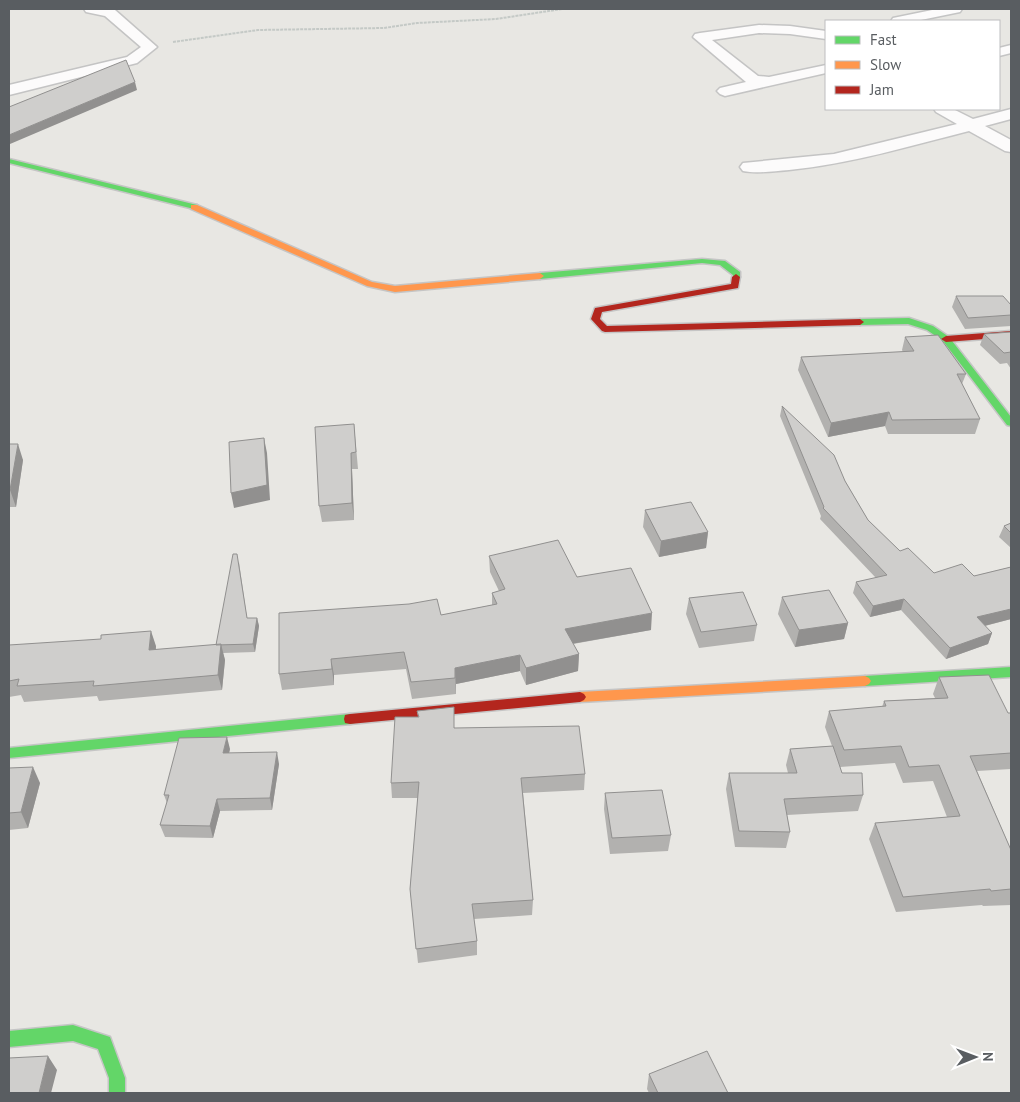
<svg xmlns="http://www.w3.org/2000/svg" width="1020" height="1102" viewBox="0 0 1020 1102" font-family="'PT Sans',sans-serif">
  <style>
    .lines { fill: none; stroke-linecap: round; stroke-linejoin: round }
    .street-casing { stroke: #c4c4c4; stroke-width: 3 }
    .fast-casing { stroke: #c5c5c5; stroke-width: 3 }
    .slow-casing { stroke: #c5c5c5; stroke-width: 3 }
    .jam-casing { stroke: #c5c5c5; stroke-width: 3 }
    .path { stroke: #c4c9c6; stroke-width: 2; stroke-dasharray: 3 1; stroke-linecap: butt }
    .street { fill: #fcfbfb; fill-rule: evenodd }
    .fast { fill: #63d668; fill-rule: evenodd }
    .slow { fill: #ff974d; fill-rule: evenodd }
    .jam { fill: #b3261e; fill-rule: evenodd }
    .wall { fill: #b2b1af }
    .shaded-wall { fill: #91908f }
    .building { fill: #cfcecc; stroke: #91908f }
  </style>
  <rect width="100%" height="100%" fill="#e8e7e3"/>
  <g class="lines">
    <g class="street-casing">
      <path id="street" d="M 84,9 L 115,10 L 157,47 L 137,63 L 9,95 L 9,85 L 127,57 L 141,47 L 105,16 L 86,12 Z
        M 937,9 L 962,9 L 960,12 L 916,21 L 891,21 L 893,18 Z
        M 759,25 L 790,26 L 826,31 L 826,39 L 790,34 L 759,33 L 712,40 L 758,76 L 769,77 L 826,65 L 826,73 L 725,96 L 720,94 L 717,91 L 720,88 L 746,82 L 693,37 L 695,34 L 700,33 Z
        M 1011,45 L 1011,53 L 999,56 L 999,48 Z
        M 934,109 L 953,109 L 973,119 L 1011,109 L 1011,119 L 985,126 L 1011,140 L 1011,152 L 1005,151 L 969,131 C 910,146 850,164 789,170 C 774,171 757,174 743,171 L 740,167 L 743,163 L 834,154 L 957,124 L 936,112 Z"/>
    </g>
    <g class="fast-casing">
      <path id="fast" d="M 9,159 L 197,205 L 198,207 L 194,209 L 9,163 Z
        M 702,259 L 725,261 L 740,272 L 740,277 L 736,280 L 733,279 L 733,275 L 720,265 L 702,263 L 540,279 L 536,276 L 540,273 Z
        M 909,318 L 933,326 L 949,337 L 1011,417 L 1011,426 L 1007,425 L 943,341 L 927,330 L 908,324 L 860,325 L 856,322 L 860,319 Z
        M 1011,667 L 1011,677 L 865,686 L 861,684 L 859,681 L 861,678 L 865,676 Z
        M 350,714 L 355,715 L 356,719 L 355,723 L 350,724 L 9,758 L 9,748 Z
        M 73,1025 L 110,1037 L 125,1078 L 125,1093 L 109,1093 L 109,1078 L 98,1049 L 73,1041 L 9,1047 L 9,1031 Z"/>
    </g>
    <g class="slow-casing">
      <path id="slow" d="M 191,205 L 197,205 L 372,282 L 395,286 L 540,273 L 544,276 L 540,279 L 395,292 L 367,286 L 191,209 Z
        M 865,676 L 869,678 L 871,681 L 869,684 L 865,686 L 580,702 L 576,700 L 574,697 L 576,694 L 580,692 Z"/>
    </g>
    <g class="jam-casing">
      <path id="jam" d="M 736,274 L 740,277 L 738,288 L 602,312 L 600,319 L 607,326 L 860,319 L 864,322 L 860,325 L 605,332 L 602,331 L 591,319 L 595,308 L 731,284 L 732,277 Z
        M 1011,331 L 1011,337 L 946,342 L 941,339 L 946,336 Z
        M 580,692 L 584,694 L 586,697 L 584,700 L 580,702 L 350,724 L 345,723 L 344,719 L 345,715 L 350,714 Z"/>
    </g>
    <path class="path" d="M 173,42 L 258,30 L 384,28 L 417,23 L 496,19 L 562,9"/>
    <use href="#street" class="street"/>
    <use href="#fast" class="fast"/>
    <use href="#slow" class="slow"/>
    <use href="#jam" class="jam"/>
  </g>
  <path class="wall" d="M 956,296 L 1011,305 L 1011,326 L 965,329 L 952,307 Z
    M 1011,332 L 1011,369 L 1007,363 L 1000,364 L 980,345 L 984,334 Z
    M 905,337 L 966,374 L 962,384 L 980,419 L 975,434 L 888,434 L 885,426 L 828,437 L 798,370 L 801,357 L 903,352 L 902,350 Z
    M 782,406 L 845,481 L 868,520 L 900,551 L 934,573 L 974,576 L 1011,567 L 1011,619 L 985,626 L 992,633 L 988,644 L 946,659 L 901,610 L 870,617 L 853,593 L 856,582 L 876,578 L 820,519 L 821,516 L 780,416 Z
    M 354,424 L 358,469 L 352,469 L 354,520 L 322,522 L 319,506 Z
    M 9,444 L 23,460 L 16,507 L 9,507 Z
    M 645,510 L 708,532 L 706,548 L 659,557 L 643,527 Z
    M 1011,523 L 1011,548 L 999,537 L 1004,526 Z
    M 489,556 L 577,577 L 651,630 L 573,644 L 579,654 L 578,671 L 526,685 L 520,671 L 456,684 L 456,694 L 412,699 L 406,669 L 334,675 L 334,685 L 282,690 L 279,674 L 441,615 L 492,605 L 492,593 L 499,591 L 490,572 Z
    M 239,562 L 247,618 L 257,618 L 259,626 L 255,652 L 223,653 L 225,660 L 222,690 L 99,701 L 97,696 L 24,702 L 21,695 L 9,697 L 9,645 L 156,646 L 156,650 L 216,645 Z
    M 782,597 L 848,623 L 844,639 L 795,647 L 778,614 Z
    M 689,598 L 757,625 L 754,641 L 699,648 L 686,614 Z
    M 939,677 L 1008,713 L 1011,713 L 1011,769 L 977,771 L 1011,850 L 1011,905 L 983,906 L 982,905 L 896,912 L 869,839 L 875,823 L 947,817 L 933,781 L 903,783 L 895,763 L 840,767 L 842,773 L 863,795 L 858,811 L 787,815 L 790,832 L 786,848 L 735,847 L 726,789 L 729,773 L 788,773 L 786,765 L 790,749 L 832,746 L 825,727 L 829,711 L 882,707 L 884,701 L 935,698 L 933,694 Z
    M 417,711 L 455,728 L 585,774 L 584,790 L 523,793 L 533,900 L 532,915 L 474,919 L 477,941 L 477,955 L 418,963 L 410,889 L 418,798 L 392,798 L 391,783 L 418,717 Z
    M 230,749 L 229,753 L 279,764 L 272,810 L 220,811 L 213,838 L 165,837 L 160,825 L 167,803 L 164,795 Z
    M 9,768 L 40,783 L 28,828 L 9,830 Z
    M 605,793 L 671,835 L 668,851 L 610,854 L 604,809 Z
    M 649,1074 L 728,1093 L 649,1093 L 647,1089 Z"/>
  <path class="shaded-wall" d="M 135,82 L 137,90 L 10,144 L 9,135 Z
    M 889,412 L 885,426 L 828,437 L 831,423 Z
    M 264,438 L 267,453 L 270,500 L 234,508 L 231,493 Z
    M 18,444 L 23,460 L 16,507 L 10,490 Z
    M 351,453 L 352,469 L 354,520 L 352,503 Z
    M 708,532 L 706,548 L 659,557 L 661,541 Z
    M 904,599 L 901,610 L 870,617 L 873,606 Z
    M 1011,609 L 1011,619 L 972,629 L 977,617 Z
    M 652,613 L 651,630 L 565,645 L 565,629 Z
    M 257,618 L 259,626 L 255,652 L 253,644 Z
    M 848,623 L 844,639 L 795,647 L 799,630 Z
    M 151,631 L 156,646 L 154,666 L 149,650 Z
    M 992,633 L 988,644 L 946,659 L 950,648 Z
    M 221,644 L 225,660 L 222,690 L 218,675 Z
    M 579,654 L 578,671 L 526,685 L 526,668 Z
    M 520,655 L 520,671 L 456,684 L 456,694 L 455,668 Z
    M 331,659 L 334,675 L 334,685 L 332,669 Z
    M 227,737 L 230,749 L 226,765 L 223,753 Z
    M 277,752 L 279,764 L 272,810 L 270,798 Z
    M 33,767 L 40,783 L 28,828 L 21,812 Z
    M 217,799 L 220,811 L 213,838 L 210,826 Z
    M 48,1056 L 57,1070 L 51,1093 L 39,1093 Z"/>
  <path class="building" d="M 126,60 L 135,82 L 9,135 L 9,107 Z
    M 956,296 L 1003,296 L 1011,305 L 1011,315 L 968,318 Z
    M 1011,332 L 1011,353 L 1011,352 L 1004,353 L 984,334 Z
    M 938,335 L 966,374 L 957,374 L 980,419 L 892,420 L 889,412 L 831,423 L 801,357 L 914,351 L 905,337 Z
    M 782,406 L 834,455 L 845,481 L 868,520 L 900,551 L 908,548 L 934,573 L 962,564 L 974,576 L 1011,567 L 1011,609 L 977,617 L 992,633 L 950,648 L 904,599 L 873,606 L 856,582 L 887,575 L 823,508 L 824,507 Z
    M 354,424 L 356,452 L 351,453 L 352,503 L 319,506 L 315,427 Z
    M 264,438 L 267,485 L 231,493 L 229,442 Z
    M 9,444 L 18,444 L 10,490 L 9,490 Z
    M 691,502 L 708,532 L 661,541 L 645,510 Z
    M 1011,523 L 1011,533 L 1004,526 Z
    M 558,540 L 577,577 L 631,568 L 652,613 L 565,629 L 579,654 L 526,668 L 520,655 L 455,668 L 455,678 L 411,682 L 404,652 L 331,659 L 332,669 L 279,674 L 279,613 L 409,604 L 437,599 L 441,615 L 497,604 L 492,593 L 505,589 L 489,556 Z
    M 233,554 L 237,554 L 247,618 L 257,618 L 253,644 L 216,645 Z
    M 829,590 L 848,623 L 799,630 L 782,597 Z
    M 743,592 L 757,625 L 701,632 L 689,598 Z
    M 151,631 L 149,650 L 221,644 L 218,675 L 93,686 L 94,681 L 17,686 L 19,679 L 9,681 L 9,645 L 101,639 L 101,635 Z
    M 989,675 L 1008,713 L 1011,713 L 1011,753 L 970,756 L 1011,850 L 1011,889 L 991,891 L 990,889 L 903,897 L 875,823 L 960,816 L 939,765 L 909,767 L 901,746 L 844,750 L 829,711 L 886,706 L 884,701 L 948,698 L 939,677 Z
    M 454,707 L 454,728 L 579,726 L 585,774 L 521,778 L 533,900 L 472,904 L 477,941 L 416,949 L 410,889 L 419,782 L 391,783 L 395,717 L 419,717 L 417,711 Z
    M 227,737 L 223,753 L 277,752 L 270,798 L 217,799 L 210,826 L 160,825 L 169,795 L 164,795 L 179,738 Z
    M 833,746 L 842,773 L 862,773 L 863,795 L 784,799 L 790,832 L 739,831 L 729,773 L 797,773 L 790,749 Z
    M 33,767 L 21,812 L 9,813 L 9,768 Z
    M 662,790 L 671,835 L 612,838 L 605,793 Z
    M 707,1051 L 728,1093 L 658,1093 L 649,1074 Z
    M 48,1056 L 39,1093 L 9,1093 L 9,1058 Z"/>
  <rect width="1020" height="1102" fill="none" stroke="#595d61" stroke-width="20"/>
  <rect x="825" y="20" width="175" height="90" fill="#ffffff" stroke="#bdbec0"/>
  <rect x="835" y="36" width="25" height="8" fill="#63d668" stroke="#bdbec0"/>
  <text x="870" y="45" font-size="15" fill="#595d61">Fast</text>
  <rect x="835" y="61" width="25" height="8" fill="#ff974d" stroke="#bdbec0"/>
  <text x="870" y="70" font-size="15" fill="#595d61">Slow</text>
  <rect x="835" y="86" width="25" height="8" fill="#b3261e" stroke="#bdbec0"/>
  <text x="870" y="95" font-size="15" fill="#595d61">Jam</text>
  <g transform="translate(975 1057) rotate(89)" stroke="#ffffff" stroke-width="4" paint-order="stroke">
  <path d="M0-4L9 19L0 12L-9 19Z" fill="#595d61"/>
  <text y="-8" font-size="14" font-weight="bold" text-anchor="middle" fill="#595d61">N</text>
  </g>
</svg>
